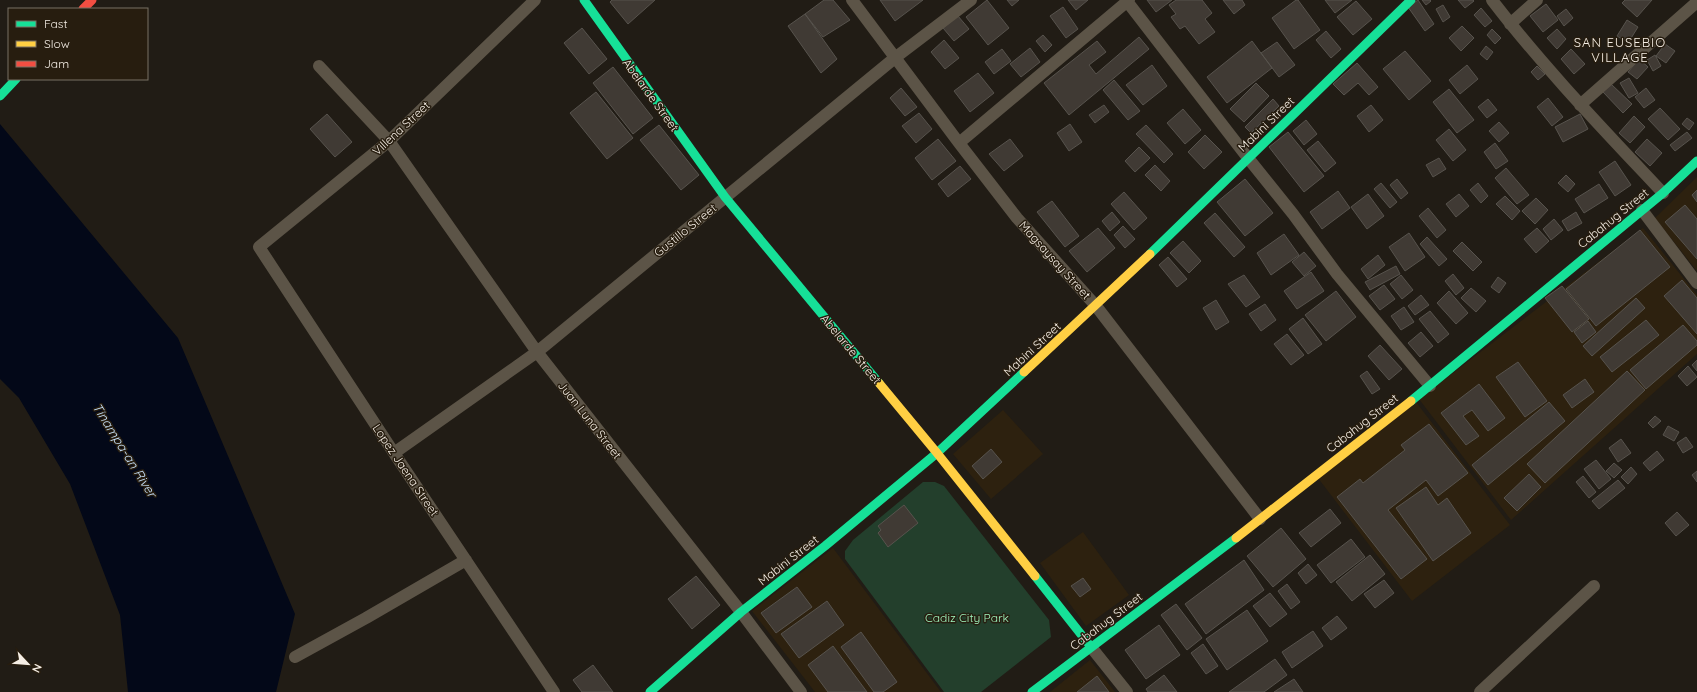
<svg xmlns="http://www.w3.org/2000/svg" width="1697" height="692" viewBox="0 0 1697 692" font-family="Quicksand,sans-serif">
  <style>
    .built { fill: #2d210f }
    .green { fill: #233f2c }
    .water { fill: #030818 }
    .building { fill: #403a34; stroke: #57534d }
    .lines { fill: none; stroke-linecap: round; stroke-linejoin: round }
    .street { stroke: #5c5447; stroke-width: 12 }
    .fast { stroke: #16e098; stroke-width: 9 }
    .slow { stroke: #ffcf43; stroke-width: 9 }
    .jam { stroke: #f24e42; stroke-width: 9 }
    .labels { text-anchor: middle; dominant-baseline: central; stroke-width: 3; stroke-linejoin: round; paint-order: stroke }
    .street-label { font-size: 12px; fill: #f5eee5; stroke: #271d0f }
    .park-label { font-size: 12px; fill: #9ff6bf; stroke: #271d0f }
    .neighbourhood-label { font-size: 13px; letter-spacing: 1px; fill: #f5eee5; stroke: #271d0f }
    .water-label { font-size: 13px; font-style: italic; fill: #c4def8; stroke: #271d0f }
  </style>
  <rect width="100%" height="100%" fill="#211c15"/>
  <path class="built" d="M 1697,177 L 1697,271 L 1655,218 Z
    M 1643,228 L 1697,295 L 1697,354 L 1511,520 L 1419,399 Z
    M 1416,402 L 1510,525 L 1412,601 L 1318,478 Z
    M 1003,410 L 1043,454 L 991,499 L 953,454 Z
    M 1083,532 L 1129,595 L 1086,626 L 1040,563 Z
    M 833,548 L 941,692 L 815,692 L 752,611 Z
    M 1090,660 L 1115,692 L 1050,692 Z"/>
  <path class="green" d="M 923,482 L 935,482 L 944,486 L 1049,620 L 1051,637 L 981,692 L 944,692 L 845,559 L 845,551 L 853,540 Z"/>
  <path class="water" d="M 0,124 L 178,338 L 295,614 L 276,692 L 128,692 L 120,615 L 70,484 L 19,398 L 0,379 Z"/>
  <path class="building" d="M 612,0 L 655,0 L 628,24 L 610,2 Z
    M 824,0 L 833,0 L 850,20 L 823,37 L 805,14 Z
    M 880,0 L 923,0 L 895,21 Z
    M 987,0 L 1009,28 L 988,45 L 966,17 Z
    M 1007,0 L 1019,0 L 1012,6 Z
    M 1068,0 L 1088,0 L 1076,10 Z
    M 1147,0 L 1172,0 L 1156,12 Z
    M 1176,0 L 1202,0 L 1212,13 L 1205,19 L 1215,32 L 1199,44 L 1185,26 L 1180,29 L 1171,17 L 1176,14 L 1169,5 Z
    M 1223,0 L 1242,0 L 1245,5 L 1234,14 Z
    M 1296,0 L 1298,0 L 1320,30 L 1294,49 L 1272,18 Z
    M 1325,0 L 1352,0 L 1335,13 Z
    M 1418,0 L 1434,24 L 1425,31 L 1408,7 Z
    M 1422,0 L 1430,0 L 1431,1 L 1426,5 Z
    M 1458,0 L 1473,0 L 1474,1 L 1465,8 Z
    M 1625,0 L 1652,0 L 1637,17 L 1622,3 Z
    M 1356,1 L 1372,19 L 1353,35 L 1337,17 Z
    M 1546,4 L 1558,20 L 1543,32 L 1530,16 Z
    M 1443,5 L 1450,17 L 1443,22 L 1436,9 Z
    M 1063,7 L 1078,29 L 1066,38 L 1050,16 Z
    M 1481,8 L 1492,21 L 1485,27 L 1474,15 Z
    M 1566,9 L 1573,18 L 1564,26 L 1557,16 Z
    M 805,14 L 837,59 L 821,73 L 788,26 Z
    M 958,16 L 969,29 L 954,41 L 943,28 Z
    M 1627,20 L 1638,27 L 1628,43 L 1617,36 Z
    M 1462,26 L 1474,38 L 1461,51 L 1449,38 Z
    M 582,28 L 607,59 L 589,74 L 564,43 Z
    M 1492,29 L 1501,38 L 1495,44 L 1487,35 Z
    M 1557,29 L 1566,39 L 1557,49 L 1547,38 Z
    M 1326,31 L 1341,49 L 1331,58 L 1316,40 Z
    M 1043,35 L 1052,45 L 1045,52 L 1036,41 Z
    M 1139,37 L 1149,49 L 1069,115 L 1044,83 L 1097,41 L 1106,52 L 1089,65 L 1096,74 Z
    M 944,40 L 959,58 L 945,69 L 931,52 Z
    M 1252,41 L 1272,68 L 1227,103 L 1207,77 Z
    M 1277,42 L 1295,65 L 1279,77 L 1261,53 Z
    M 1665,44 L 1675,51 L 1666,63 L 1656,56 Z
    M 1486,46 L 1493,52 L 1487,60 L 1480,54 Z
    M 1030,48 L 1040,62 L 1021,77 L 1010,64 Z
    M 1002,49 L 1011,61 L 994,74 L 985,62 Z
    M 1571,49 L 1585,64 L 1574,74 L 1561,59 Z
    M 1405,51 L 1431,81 L 1409,100 L 1383,69 Z
    M 1655,55 L 1661,66 L 1653,71 L 1647,60 Z
    M 1639,59 L 1648,67 L 1637,79 L 1628,72 Z
    M 1357,63 L 1378,87 L 1369,95 L 1358,83 L 1344,95 L 1333,84 Z
    M 1152,65 L 1167,86 L 1143,105 L 1126,85 Z
    M 1467,65 L 1478,79 L 1460,94 L 1449,80 Z
    M 1537,66 L 1545,74 L 1538,80 L 1531,72 Z
    M 613,67 L 653,118 L 633,134 L 593,83 Z
    M 978,73 L 994,93 L 970,112 L 954,91 Z
    M 1629,78 L 1638,93 L 1629,98 L 1620,83 Z
    M 1114,80 L 1140,111 L 1128,120 L 1103,90 Z
    M 1256,83 L 1269,96 L 1244,122 L 1230,109 Z
    M 1611,84 L 1632,104 L 1623,113 L 1603,92 Z
    M 901,88 L 917,107 L 905,116 L 890,98 Z
    M 1646,88 L 1655,100 L 1644,108 L 1635,97 Z
    M 1449,89 L 1474,120 L 1457,133 L 1433,102 Z
    M 596,92 L 633,138 L 607,159 L 570,113 Z
    M 1548,98 L 1563,117 L 1552,126 L 1537,107 Z
    M 1273,99 L 1279,106 L 1251,133 L 1245,127 Z
    M 1488,99 L 1497,110 L 1487,118 L 1478,107 Z
    M 1104,105 L 1109,112 L 1095,123 L 1089,115 Z
    M 1371,105 L 1383,120 L 1369,132 L 1357,116 Z
    M 1660,108 L 1680,129 L 1668,140 L 1648,119 Z
    M 1183,109 L 1201,130 L 1185,144 L 1167,123 Z
    M 919,113 L 932,129 L 916,143 L 902,126 Z
    M 327,114 L 352,142 L 335,157 L 310,129 Z
    M 1580,114 L 1588,129 L 1563,142 L 1555,127 Z
    M 1634,116 L 1645,127 L 1630,143 L 1619,133 Z
    M 1687,118 L 1694,123 L 1689,130 L 1682,124 Z
    M 1306,120 L 1317,134 L 1304,145 L 1293,131 Z
    M 1499,122 L 1509,133 L 1499,142 L 1489,131 Z
    M 1070,124 L 1082,142 L 1069,151 L 1057,133 Z
    M 659,125 L 699,175 L 681,190 L 640,140 Z
    M 1146,125 L 1173,154 L 1164,163 L 1136,134 Z
    M 1449,129 L 1466,150 L 1453,161 L 1436,140 Z
    M 1288,132 L 1324,176 L 1304,192 L 1269,147 Z
    M 1687,132 L 1692,138 L 1675,151 L 1670,145 Z
    M 1205,135 L 1222,152 L 1204,169 L 1188,152 Z
    M 938,139 L 956,161 L 932,180 L 915,158 Z
    M 1010,139 L 1023,156 L 1004,171 L 989,154 Z
    M 1647,139 L 1662,153 L 1650,166 L 1635,152 Z
    M 1318,141 L 1336,163 L 1325,172 L 1307,150 Z
    M 1495,143 L 1508,161 L 1496,169 L 1484,152 Z
    M 1139,147 L 1150,158 L 1135,172 L 1125,161 Z
    M 1439,158 L 1446,169 L 1433,177 L 1426,165 Z
    M 1615,161 L 1631,185 L 1615,196 L 1599,172 Z
    M 1155,165 L 1170,181 L 1161,191 L 1145,175 Z
    M 960,166 L 971,179 L 948,197 L 938,184 Z
    M 1506,168 L 1529,195 L 1517,204 L 1495,178 Z
    M 1566,175 L 1575,184 L 1568,192 L 1558,183 Z
    M 1245,179 L 1273,213 L 1245,236 L 1217,202 Z
    M 1397,179 L 1408,193 L 1401,199 L 1390,185 Z
    M 1381,183 L 1397,202 L 1390,208 L 1374,189 Z
    M 1478,183 L 1488,196 L 1481,203 L 1470,190 Z
    M 1599,184 L 1608,198 L 1584,213 L 1575,199 Z
    M 1697,190 L 1697,202 L 1692,195 Z
    M 1338,191 L 1350,208 L 1322,229 L 1310,212 Z
    M 1124,192 L 1147,218 L 1134,230 L 1111,204 Z
    M 1368,194 L 1384,216 L 1367,229 L 1351,207 Z
    M 1459,194 L 1469,206 L 1456,217 L 1446,204 Z
    M 1505,196 L 1520,211 L 1512,220 L 1496,204 Z
    M 1536,198 L 1548,210 L 1535,224 L 1522,211 Z
    M 1052,201 L 1079,236 L 1065,247 L 1037,212 Z
    M 1685,205 L 1697,219 L 1697,259 L 1665,222 Z
    M 1428,208 L 1446,230 L 1437,238 L 1419,216 Z
    M 1112,212 L 1120,222 L 1110,231 L 1102,221 Z
    M 1576,212 L 1582,223 L 1568,231 L 1562,221 Z
    M 1215,213 L 1245,247 L 1234,257 L 1204,223 Z
    M 1554,219 L 1563,230 L 1551,240 L 1543,229 Z
    M 1123,226 L 1135,239 L 1125,248 L 1114,235 Z
    M 1098,228 L 1115,248 L 1087,272 L 1069,251 Z
    M 1537,228 L 1549,241 L 1536,253 L 1524,239 Z
    M 1640,230 L 1670,267 L 1596,326 L 1566,289 Z
    M 1409,233 L 1425,257 L 1405,271 L 1389,247 Z
    M 1284,234 L 1299,255 L 1271,275 L 1257,253 Z
    M 1427,237 L 1447,259 L 1439,266 L 1420,244 Z
    M 1183,241 L 1201,261 L 1189,273 L 1170,253 Z
    M 1462,242 L 1482,262 L 1473,271 L 1453,251 Z
    M 1304,252 L 1316,266 L 1304,276 L 1292,262 Z
    M 1378,255 L 1385,265 L 1368,279 L 1361,269 Z
    M 1168,257 L 1187,279 L 1177,287 L 1159,265 Z
    M 1396,266 L 1400,274 L 1370,290 L 1365,282 Z
    M 1311,272 L 1324,291 L 1297,309 L 1284,291 Z
    M 1453,274 L 1464,288 L 1456,295 L 1445,281 Z
    M 1244,275 L 1260,297 L 1246,307 L 1228,284 Z
    M 1401,275 L 1413,290 L 1402,299 L 1390,284 Z
    M 1498,277 L 1506,283 L 1499,293 L 1491,287 Z
    M 1682,280 L 1697,298 L 1697,334 L 1664,296 Z
    M 1384,285 L 1395,299 L 1380,310 L 1369,296 Z
    M 1562,286 L 1589,319 L 1572,332 L 1545,298 Z
    M 1471,288 L 1486,301 L 1476,312 L 1461,298 Z
    M 1336,291 L 1356,317 L 1326,341 L 1305,315 Z
    M 1449,291 L 1468,313 L 1456,324 L 1437,303 Z
    M 1421,295 L 1429,305 L 1415,315 L 1408,306 Z
    M 1636,298 L 1645,308 L 1592,356 L 1583,346 Z
    M 1216,300 L 1229,322 L 1216,330 L 1203,308 Z
    M 1265,304 L 1276,320 L 1261,331 L 1249,314 Z
    M 1404,307 L 1414,322 L 1401,330 L 1391,316 Z
    M 1430,311 L 1449,334 L 1438,343 L 1419,319 Z
    M 1303,318 L 1322,344 L 1308,354 L 1289,329 Z
    M 1646,320 L 1659,335 L 1612,372 L 1600,357 Z
    M 1588,321 L 1596,332 L 1582,343 L 1574,332 Z
    M 1683,325 L 1697,341 L 1697,345 L 1646,389 L 1630,370 Z
    M 1421,332 L 1433,346 L 1420,357 L 1408,343 Z
    M 1287,334 L 1304,355 L 1291,365 L 1274,344 Z
    M 1380,345 L 1402,369 L 1389,380 L 1368,356 Z
    M 1697,360 L 1697,371 L 1692,365 Z
    M 1518,362 L 1547,401 L 1525,417 L 1496,377 Z
    M 1688,366 L 1697,377 L 1687,386 L 1678,376 Z
    M 1367,371 L 1380,389 L 1372,394 L 1360,376 Z
    M 1627,371 L 1645,390 L 1545,483 L 1527,464 Z
    M 1585,379 L 1594,392 L 1572,408 L 1563,395 Z
    M 1479,384 L 1505,418 L 1488,431 L 1472,410 L 1463,416 L 1479,436 L 1466,445 L 1441,413 Z
    M 1549,402 L 1565,421 L 1488,485 L 1472,465 Z
    M 1655,416 L 1661,421 L 1653,428 L 1648,423 Z
    M 1429,424 L 1468,473 L 1438,496 L 1426,480 L 1388,510 L 1427,559 L 1401,579 L 1337,497 L 1360,479 L 1363,483 L 1405,450 L 1401,445 Z
    M 1668,426 L 1679,432 L 1674,441 L 1663,435 Z
    M 1686,437 L 1693,447 L 1683,453 L 1677,443 Z
    M 1621,439 L 1631,453 L 1618,462 L 1609,448 Z
    M 991,449 L 1002,462 L 983,479 L 972,466 Z
    M 1657,451 L 1664,460 L 1650,471 L 1643,463 Z
    M 1596,460 L 1611,479 L 1599,489 L 1584,469 Z
    M 1614,463 L 1622,470 L 1614,478 L 1606,471 Z
    M 1631,467 L 1637,474 L 1628,484 L 1621,477 Z
    M 1697,471 L 1697,482 L 1692,475 Z
    M 1529,474 L 1541,487 L 1517,511 L 1504,498 Z
    M 1583,476 L 1596,492 L 1589,498 L 1576,482 Z
    M 1618,480 L 1625,488 L 1599,509 L 1592,501 Z
    M 1426,487 L 1438,505 L 1447,498 L 1471,533 L 1433,561 L 1396,508 Z
    M 904,505 L 918,523 L 888,547 L 878,533 L 881,530 L 878,526 Z
    M 1330,509 L 1341,523 L 1311,547 L 1299,533 Z
    M 1677,512 L 1689,525 L 1676,536 L 1665,523 Z
    M 1281,528 L 1306,559 L 1273,587 L 1247,556 Z
    M 1351,539 L 1365,557 L 1331,583 L 1317,565 Z
    M 1370,555 L 1385,574 L 1352,601 L 1336,582 Z
    M 1244,560 L 1264,590 L 1206,634 L 1185,604 Z
    M 1308,564 L 1317,575 L 1306,584 L 1298,573 Z
    M 696,576 L 720,605 L 692,629 L 668,599 Z
    M 1083,578 L 1091,589 L 1080,597 L 1071,586 Z
    M 1384,580 L 1394,593 L 1375,608 L 1364,594 Z
    M 1287,584 L 1300,602 L 1291,609 L 1278,591 Z
    M 797,587 L 812,607 L 776,633 L 761,613 Z
    M 1270,593 L 1287,614 L 1270,627 L 1253,606 Z
    M 827,601 L 844,625 L 799,658 L 781,634 Z
    M 1176,604 L 1202,638 L 1187,650 L 1161,615 Z
    M 1247,610 L 1268,641 L 1227,670 L 1206,639 Z
    M 1337,616 L 1347,628 L 1331,640 L 1322,628 Z
    M 1159,625 L 1180,655 L 1146,679 L 1125,650 Z
    M 1313,631 L 1323,646 L 1292,668 L 1282,652 Z
    M 861,632 L 897,682 L 883,692 L 874,692 L 841,647 Z
    M 1203,644 L 1218,666 L 1206,674 L 1191,653 Z
    M 833,646 L 867,692 L 828,692 L 808,665 Z
    M 1275,659 L 1287,675 L 1264,692 L 1229,692 Z
    M 593,665 L 613,692 L 582,692 L 573,680 Z
    M 1164,675 L 1177,692 L 1148,692 L 1146,689 Z
    M 1097,676 L 1109,692 L 1077,692 Z
    M 1294,679 L 1303,692 L 1274,692 Z"/>
  <g class="lines">
    <path class="street" d="M 535,0 L 389,141 L 259,247 L 394,453 L 554,692
      M 852,0 L 959,143 L 1017,218 L 1096,306 L 1260,519
      M 1126,0 L 1248,158 L 1293,214 L 1337,274 L 1430,386
      M 1492,0 C 1544,68 1604,130 1663,193
      M 1510,24 L 1537,0
      M 319,66 L 389,141 L 537,352 L 741,612 L 801,692
      M 1580,105 L 1697,2
      M 959,143 L 1129,0
      M 1642,210 L 1697,283
      M 394,453 L 537,352 L 896,57 L 971,0
      M 1091,647 L 1127,692
      M 295,657 L 366,618 L 466,560
      M 1480,692 L 1594,586"/>
    <path class="fast" d="M 584,0 L 725,197 L 879,383
      M 0,96 L 16,79
      M 1150,254 L 1411,0
      M 1411,401 L 1663,193 L 1697,161
      M 1035,576 L 1091,647
      M 650,692 L 741,612 L 825,546 L 937,453 L 1024,372
      M 1032,692 L 1236,538"/>
    <path class="slow" d="M 1024,372 L 1150,254
      M 879,383 L 937,453 L 1035,576
      M 1236,538 L 1411,401"/>
    <path class="jam" d="M 83,9 L 92,0"/>
  </g>
  <g class="labels">
    <g class="street-label">
      <text transform="translate(651 95) rotate(54)">Abelarde Street</text>
      <text transform="translate(1266 124) rotate(-44)">Mabini Street</text>
      <text transform="translate(401 128) rotate(-43)">Villena Street</text>
      <text transform="translate(1613 218) rotate(-39)">Cabahug Street</text>
      <text transform="translate(685 230) rotate(-39)">Gustillo Street</text>
      <text transform="translate(1055 260) rotate(48)">Magsaysay Street</text>
      <text transform="translate(851 349) rotate(50)">Abelarde Street</text>
      <text transform="translate(1032 349) rotate(-43)">Mabini Street</text>
      <text transform="translate(590 420) rotate(52)">Juan Luna Street</text>
      <text transform="translate(1362 423) rotate(-38)">Cabahug Street</text>
      <text transform="translate(406 470) rotate(56)">Lopez Jaena Street</text>
      <text transform="translate(788 560) rotate(-38)">Mabini Street</text>
      <text transform="translate(1106 621) rotate(-37)">Cabahug Street</text>
    </g>
    <g class="park-label">
      <text x="967" y="617">Cadiz City Park</text>
    </g>
    <g class="neighbourhood-label">
      <text x="1620" y="42">SAN EUSEBIO<tspan x="1620" dy="15">VILLAGE</tspan></text>
    </g>
    <g class="water-label">
      <text transform="translate(125 450) rotate(58)">Tinampa-an River</text>
    </g>
  </g>
  <rect x="8" y="8" width="140" height="72" fill="#271d0f" stroke="#797165"/>
  <rect x="16" y="21" width="20" height="6" fill="#16e098" stroke="#797165"/>
  <text x="44" y="28" font-size="12" fill="#f5eee5">Fast</text>
  <rect x="16" y="41" width="20" height="6" fill="#ffcf43" stroke="#797165"/>
  <text x="44" y="48" font-size="12" fill="#f5eee5">Slow</text>
  <rect x="16" y="61" width="20" height="6" fill="#f24e42" stroke="#797165"/>
  <text x="44" y="68" font-size="12" fill="#f5eee5">Jam</text>
  <g transform="translate(28 664) rotate(116)" stroke="#271d0f" stroke-width="3" paint-order="stroke">
  <path d="M0-3L7 15L0 10L-7 15Z" fill="#f5eee5"/>
  <text y="-6" font-size="11" font-weight="bold" text-anchor="middle" fill="#f5eee5">N</text>
  </g>
</svg>
